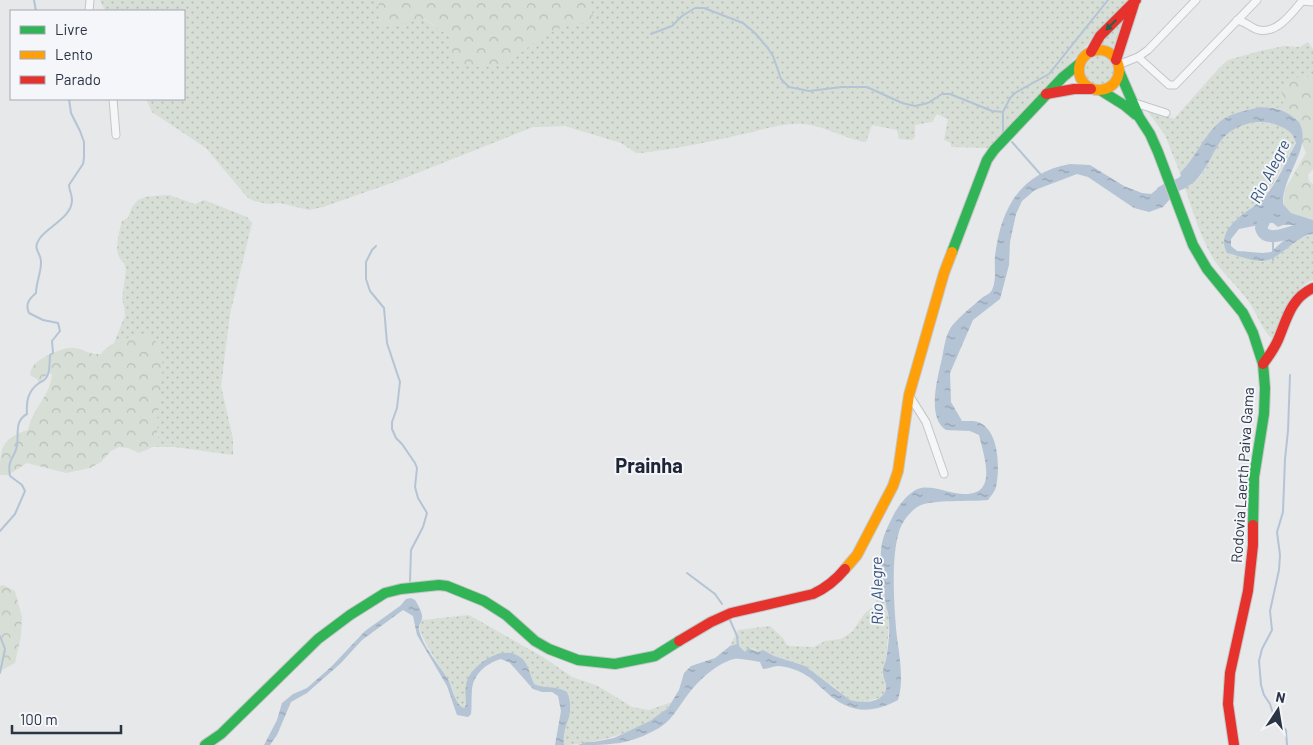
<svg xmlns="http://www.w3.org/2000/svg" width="1313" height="745" viewBox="0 0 1313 745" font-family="Barlow,sans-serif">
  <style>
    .grass { fill: url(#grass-dots) }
    .forest { fill: url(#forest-crowns) }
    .water { fill: url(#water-ripples); fill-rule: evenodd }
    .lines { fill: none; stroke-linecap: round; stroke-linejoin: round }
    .stream { stroke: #b4c4d5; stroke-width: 2 }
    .river { stroke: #b4c4d5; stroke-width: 12 }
    .street-casing { stroke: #c4c6c8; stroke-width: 9 }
    .fast-casing { stroke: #c4c6c8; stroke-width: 12 }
    .slow-casing { stroke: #c4c6c8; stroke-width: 12 }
    .jam-casing { stroke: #c4c6c8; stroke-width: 12 }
    .street { stroke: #f5f6f7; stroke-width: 7 }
    .fast { stroke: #30b455; stroke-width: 10 }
    .slow { stroke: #ff9f0a; stroke-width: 10 }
    .jam { stroke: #e5322d; stroke-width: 10 }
    .oneway { fill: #2d614b }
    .labels { text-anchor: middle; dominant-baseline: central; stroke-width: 4; stroke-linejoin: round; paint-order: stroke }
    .street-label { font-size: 15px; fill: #2b3445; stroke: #f4f6f9 }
    .water-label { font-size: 16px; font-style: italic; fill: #34527a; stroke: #f4f6f9 }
    .district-label { font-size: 20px; font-weight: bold; fill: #1d2536; stroke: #f4f6f9 }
  </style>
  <defs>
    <pattern id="grass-dots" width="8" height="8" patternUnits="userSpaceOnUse" patternTransform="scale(1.25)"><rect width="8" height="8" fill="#d6ded6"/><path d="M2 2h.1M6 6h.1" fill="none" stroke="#b8bfb9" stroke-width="1.8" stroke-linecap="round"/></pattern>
    <pattern id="forest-crowns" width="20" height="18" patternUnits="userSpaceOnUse" patternTransform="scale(1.25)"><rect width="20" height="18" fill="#d6ded6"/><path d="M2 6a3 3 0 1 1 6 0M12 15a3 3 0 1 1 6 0" fill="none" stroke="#b8bfb9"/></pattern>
    <pattern id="water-ripples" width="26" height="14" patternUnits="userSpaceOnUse" patternTransform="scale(1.25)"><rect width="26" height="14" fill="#b4c4d5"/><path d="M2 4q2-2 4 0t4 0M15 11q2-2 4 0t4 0" fill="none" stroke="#93a0af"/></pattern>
  </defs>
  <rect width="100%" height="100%" fill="#e6e8ea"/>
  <path class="grass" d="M 100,0 L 378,0 L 380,23 L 424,19 L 449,36 L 509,62 L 538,39 L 592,10 L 583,0 L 1128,0 L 992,148 L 951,147 L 951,143 L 944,140 L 948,119 L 937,114 L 932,122 L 915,125 L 915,137 L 912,140 L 899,139 L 897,130 L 872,125 L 866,142 C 845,139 825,126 804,124 C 784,122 762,130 743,134 C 709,142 676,149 641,153 L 636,153 L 621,143 L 565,126 L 533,127 L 397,181 L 323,207 L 309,210 L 280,203 L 268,204 L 254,201 L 247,197 L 206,148 L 152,112 L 146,99 L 184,99 L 184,11 L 105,11 Z
    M 1132,7 L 1116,54 L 1108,49 L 1095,48 Z
    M 1308,42 L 1313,49 L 1313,78 L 1302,77 L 1282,93 L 1284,111 L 1278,108 L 1260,107 L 1226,117 L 1203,143 L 1190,165 L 1180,173 L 1165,135 L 1148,112 L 1147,109 L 1150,109 L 1174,119 L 1219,68 L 1228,60 L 1260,51 L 1284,46 L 1300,47 Z
    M1082 70a17 17 0 1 1 34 0a17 17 0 1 1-34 0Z
    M 1254,122 C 1270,123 1292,124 1296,142 L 1267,195 L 1230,225 L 1225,250 L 1262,262 L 1281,253 L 1297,240 L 1313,234 L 1313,280 C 1294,285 1281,323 1274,339 C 1265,336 1257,314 1251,305 C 1241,289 1225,276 1214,260 C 1201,238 1193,212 1185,188 C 1193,183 1200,178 1205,169 C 1214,154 1219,136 1235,127 C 1240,124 1248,123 1254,122 Z
    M 169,195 L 195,204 L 204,200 L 247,217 L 252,223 L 230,314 L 221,386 L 233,439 L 233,455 L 175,447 L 153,447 L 158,439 L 157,424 L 146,335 L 129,338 L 114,343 L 125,316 L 124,306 L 122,299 L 126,269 L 124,263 C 112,254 119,234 122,221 L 128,218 C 135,193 147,197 169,195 Z
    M 884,585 L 889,622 L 886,661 L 882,674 L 887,685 L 886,691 L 882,697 L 865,702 L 859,703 L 850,700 L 833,686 L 788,660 L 774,656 L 769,653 L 758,652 L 752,648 L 745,653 L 737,644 L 730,646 L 738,630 L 770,626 L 783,638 L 786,644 L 790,646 L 814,647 L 825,641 L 841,639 L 852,632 L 865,613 L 873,607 Z
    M 469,615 L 543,657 L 572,677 L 598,686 L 632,707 L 649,710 L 672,702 C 655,729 593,745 564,745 L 563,736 L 571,708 L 567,692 C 555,685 546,689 534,684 C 529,672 527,660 515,654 C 506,656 491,656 483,662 C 470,671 466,690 467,705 L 463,708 C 455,704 456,696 452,688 C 442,667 427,650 419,628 L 422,620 Z"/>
  <path class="forest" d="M 378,0 L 583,0 L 592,10 L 593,17 L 587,23 L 567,25 L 538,39 L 509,62 L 487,67 L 472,67 L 460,65 L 450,56 L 449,36 L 425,19 L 386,27 L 380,23 Z
    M 1302,77 L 1313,78 L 1313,169 L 1308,175 L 1309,181 L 1313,184 L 1313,220 L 1291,213 L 1283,204 L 1285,189 L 1306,153 L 1289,114 L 1284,111 L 1282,93 L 1288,78 Z
    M 146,335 L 154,339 L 160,347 L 163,366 L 157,424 L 158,440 L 153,447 L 139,453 L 128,448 L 119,447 L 111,451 L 101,462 L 90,468 L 66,473 L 27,463 L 8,475 L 0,475 C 0,449 1,438 28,430 C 32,409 51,395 52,374 L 49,373 L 39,382 L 37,379 L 30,375 C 30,373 31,370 32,368 C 36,359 65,346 74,348 C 85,349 88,355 101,354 C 111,340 130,338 146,335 Z
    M 3,585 L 15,591 L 22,617 L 21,636 L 15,663 L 0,671 L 0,586 Z"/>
  <path class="water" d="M 1260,107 C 1279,108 1284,109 1299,122 C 1313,148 1282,175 1283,204 L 1291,213 L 1313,220 L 1313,234 C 1294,236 1280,261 1262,261 C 1251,261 1237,255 1227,253 C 1223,246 1223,238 1227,231 C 1236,215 1256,208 1267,194 C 1279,179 1287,159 1296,143 C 1293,131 1285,128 1274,124 C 1266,122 1256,121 1247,124 C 1214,133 1217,157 1197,179 C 1194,183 1189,185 1185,188 L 1180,173 C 1197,157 1205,131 1225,118 C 1235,112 1249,110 1260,107 ZM 1269,223 L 1273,223 L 1278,227 L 1283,225 L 1293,225 L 1295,230 L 1271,252 L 1263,253 L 1237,251 L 1231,246 L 1231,239 L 1239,229 Z
    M 1070,164 L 1090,165 L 1124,186 L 1142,193 L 1151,194 L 1166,182 L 1171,198 L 1163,207 L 1149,212 L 1134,208 L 1088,177 L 1077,174 L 1035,190 L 1022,201 L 1016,214 L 1010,242 L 1009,265 L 1000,299 L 973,320 L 950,373 L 951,402 L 962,421 C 969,421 977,420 982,424 C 999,434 1000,469 996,487 C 995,491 991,496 988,500 C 971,502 932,499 919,506 C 911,510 901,523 899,532 C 891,557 894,602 896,628 C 898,651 905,677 898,700 C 870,715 848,713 825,691 C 818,685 812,678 804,674 C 797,670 786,666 778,666 C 773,666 768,669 763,669 L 760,662 C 752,661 741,658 734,659 C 715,664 697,682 686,697 C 678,708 671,721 659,728 C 629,745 611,745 578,745 L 586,742 L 594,742 L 614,738 L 650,721 L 668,708 L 679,690 L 684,673 L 691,666 L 715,658 L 730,646 L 737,644 L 745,652 L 748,648 L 758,652 L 763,650 L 774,656 L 805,666 L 850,700 C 860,703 879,704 885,692 C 889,684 882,679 883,671 C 883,667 885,664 886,660 C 888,648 890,633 889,622 C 889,614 886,607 885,599 C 883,584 880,565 881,550 C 882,537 888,526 894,514 C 899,505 910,490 921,488 C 931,486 944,491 955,493 C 1000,501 985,460 979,435 L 970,431 L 946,430 C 926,417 938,377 942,358 C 944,349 945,337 950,329 C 956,319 974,305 983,297 C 986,295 990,294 992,290 C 997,279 994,268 995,256 C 1001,208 1020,173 1070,164 Z
    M 411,598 L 415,600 C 418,605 423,613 422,619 C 421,623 418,625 419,630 C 423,647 438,663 447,678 C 453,687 454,704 464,708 L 466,705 C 466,696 464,687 468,678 C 476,663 503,644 520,657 C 528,662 530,675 534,684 C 546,689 555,685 567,692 C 577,717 561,723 564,745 L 555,745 L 561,711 L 558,696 L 552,692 L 542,692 L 533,689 L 510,663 L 501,659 C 487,663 473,674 472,690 C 471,698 472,706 471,714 L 468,717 L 457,715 L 447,686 L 417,635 L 413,616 L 403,610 L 362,640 L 340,664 L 307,693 L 291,702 L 277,735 L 270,745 L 264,745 L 277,720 L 282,703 L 293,694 L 307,688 L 331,667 L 365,631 L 400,606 L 406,599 Z"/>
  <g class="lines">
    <path class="stream" d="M 34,0 L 36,11
      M 651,34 L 672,26 L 682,16 L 695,8 L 704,8 L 743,23 L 755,33 L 767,47 L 773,56 L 781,79 L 789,87 L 809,91 L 842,87 L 867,87 L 902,103 L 915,106 L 928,103 L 942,94 L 950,94 L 992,111 L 1003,112
      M 1003,131 L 1003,112 L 1010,98 L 1015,93 L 1049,74 L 1108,0
      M 1012,142 L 1042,176
      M 376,246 L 372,250 L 366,262 L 366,279 L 370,291 L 384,308 L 387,343 L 400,382 L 397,408 L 392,422 L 392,429 L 396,438 L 402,444 L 415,463 L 417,468 L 415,487 L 418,498 L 427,513 L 423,527 L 411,550 L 410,581
      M 1273,260 L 1273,237
      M 0,531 L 15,514 L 25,491 L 22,485 L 10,476 C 7,458 14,460 17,446 C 19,434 14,421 27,414 C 26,401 28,391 39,383 C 42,381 44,381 46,378 C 51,372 49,363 50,355 L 53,353 L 52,341 L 60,331 L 58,323 L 43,320 L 29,313 C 25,304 29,299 36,293 C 36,283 41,273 41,263 C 42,252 31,251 40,238 C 49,226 72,217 72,200 C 72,194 69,190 69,185 L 83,164 L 84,158 L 84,142 L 80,131 L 71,113 L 69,99
      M 687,573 L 715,594 L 722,604
      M 730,620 L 737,636 L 738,646
      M 0,636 L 5,649 L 0,673
      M 1287,745 L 1286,730 L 1275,720 L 1270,704 L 1264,695 L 1261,685 L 1259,661 L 1262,649 L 1272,630 L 1270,611 L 1279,570 L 1280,555 L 1277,532 L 1283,512 L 1285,459 L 1288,431 L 1290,375"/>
    <path class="river" d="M 1162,192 L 1182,183 L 1195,170
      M 1269,210 L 1261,228 C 1266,247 1299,227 1313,226"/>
    <g class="street-casing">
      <path id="street" d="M 1302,1 L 1313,2
        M 89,11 L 90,0
        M 1237,20 C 1247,22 1252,29 1259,30 C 1277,34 1292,13 1302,1
        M 1138,57 L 1169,85 L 1175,85 L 1257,0
        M 1118,65 L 1138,57 L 1148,50 L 1196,0
        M 113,99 L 116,135
        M 1132,102 L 1166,113
        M 909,395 L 926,422 L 944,474"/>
    </g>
    <g class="fast-casing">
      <path id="fast" d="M 1119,71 L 1139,117 L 1150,134 L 1158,152 L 1193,245 L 1207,269 L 1243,313 L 1253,333 L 1263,364 L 1265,388 L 1264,414 L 1254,477 L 1253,525
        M 1100,90 L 1124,105 L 1136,115
        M 952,252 L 987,160 L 994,150 L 1063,77 L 1080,63
        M 205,745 L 221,734 L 318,639 L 350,615 L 385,593 L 401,589 L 439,585 L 447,586 L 484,601 L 506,615 L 535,641 L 549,649 L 578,660 L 615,664 L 655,656 L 679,641"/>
    </g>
    <g class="slow-casing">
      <path id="slow" d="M1079 70a20 20 0 1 1 40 0a20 20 0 1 1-40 0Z
        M 845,569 L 857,555 L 893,486 L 898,471 L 909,395 L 944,273 L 952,252"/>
    </g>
    <g class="jam-casing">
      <path id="jam" d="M 1091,52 L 1100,36 L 1136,0
        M 1116,60 L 1134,4
        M 1046,94 L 1074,89 L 1091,89
        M 1263,364 C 1269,356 1274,349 1278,340 C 1287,319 1290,299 1313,288
        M 679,641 L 711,622 L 731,613 L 813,594 C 826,588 836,580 845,569
        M 1234,745 L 1228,704 L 1230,673 L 1248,591 L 1253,545 L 1253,525"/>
    </g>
    <use href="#street" class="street"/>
    <use href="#fast" class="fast"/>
    <use href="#slow" class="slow"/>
    <use href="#jam" class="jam"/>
  </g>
  <defs><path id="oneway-solid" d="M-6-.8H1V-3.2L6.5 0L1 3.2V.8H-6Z" transform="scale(1.25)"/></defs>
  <use class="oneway" href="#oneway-solid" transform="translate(1111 25) rotate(135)"/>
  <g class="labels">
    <g class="street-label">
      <text transform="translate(1242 475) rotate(-86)">Rodovia Laerth Paiva Gama</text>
    </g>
    <g class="water-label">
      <text transform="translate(1269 171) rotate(-63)">Rio Alegre</text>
      <text transform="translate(876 591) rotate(-91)">Rio Alegre</text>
    </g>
    <g class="district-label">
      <text x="649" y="465">Prainha</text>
    </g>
  </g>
  <rect x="10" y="10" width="175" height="90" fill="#f4f6f9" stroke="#a4a8b1"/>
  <rect x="20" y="26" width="25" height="8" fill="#30b455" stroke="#a4a8b1"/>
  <text x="55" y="35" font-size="15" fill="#2b3445">Livre</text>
  <rect x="20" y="51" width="25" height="8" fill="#ff9f0a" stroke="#a4a8b1"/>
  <text x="55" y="60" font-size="15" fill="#2b3445">Lento</text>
  <rect x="20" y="76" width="25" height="8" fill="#e5322d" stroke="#a4a8b1"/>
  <text x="55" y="85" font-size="15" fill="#2b3445">Parado</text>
  <g transform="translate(1278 710) rotate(12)" stroke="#f4f6f9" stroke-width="4" paint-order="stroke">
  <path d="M0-4L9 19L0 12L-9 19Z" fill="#2b3445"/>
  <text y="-8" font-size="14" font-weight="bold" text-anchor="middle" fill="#2b3445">N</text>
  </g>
  <path d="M12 725v8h109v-8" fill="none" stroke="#2b3445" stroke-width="2.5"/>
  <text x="20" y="725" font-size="15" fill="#2b3445" stroke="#f4f6f9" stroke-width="4" paint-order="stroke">100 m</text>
</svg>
